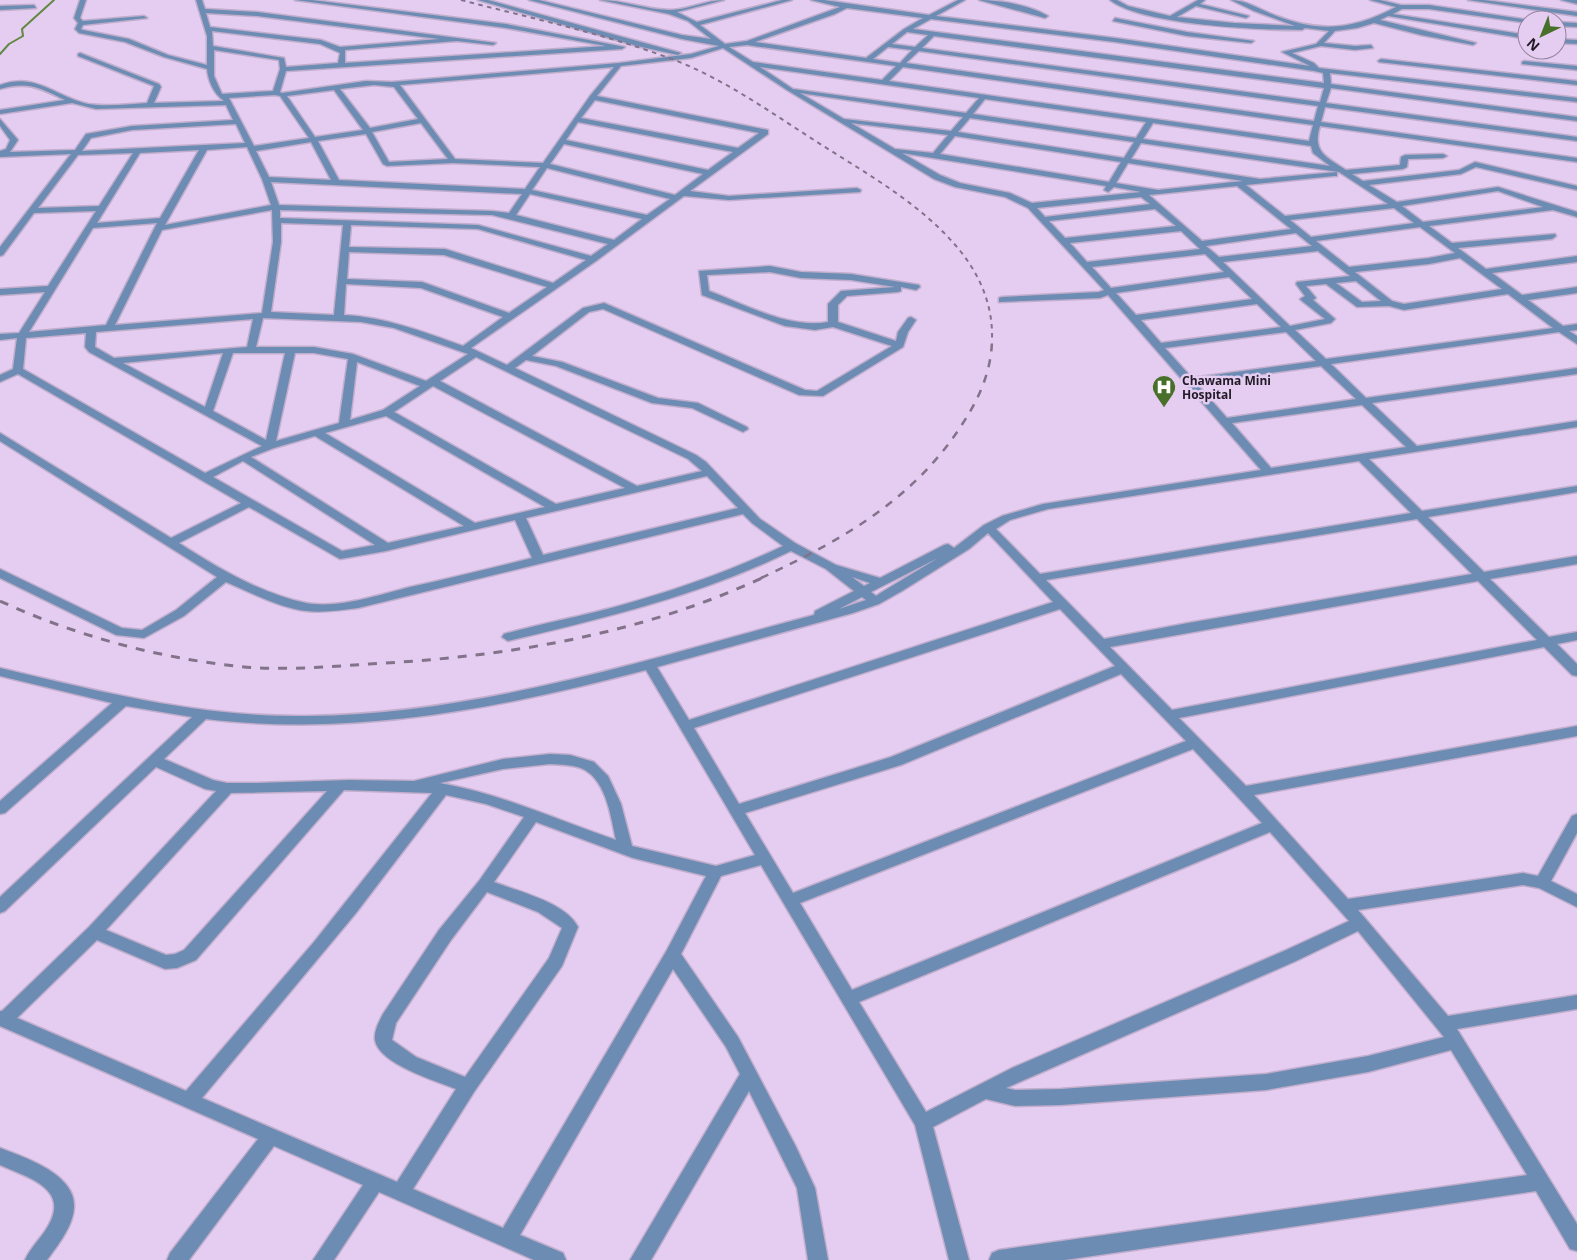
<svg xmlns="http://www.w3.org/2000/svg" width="1577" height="1260" viewBox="0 0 1577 1260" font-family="'Open Sans',sans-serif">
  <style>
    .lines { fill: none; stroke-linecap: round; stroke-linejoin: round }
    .stream { stroke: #608841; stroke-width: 2 }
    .minor-casing { stroke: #c1adcc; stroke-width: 3 }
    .minor { fill: #6c8cb3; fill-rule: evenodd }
    .rail-far2 { stroke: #82728a; stroke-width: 2; stroke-dasharray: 4.5 4.5; stroke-linecap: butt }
    .rail-far1 { stroke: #82728a; stroke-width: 2.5; stroke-dasharray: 8 8; stroke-linecap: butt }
    .rail { stroke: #82728a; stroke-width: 3; stroke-dasharray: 9 9; stroke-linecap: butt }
    .labels { text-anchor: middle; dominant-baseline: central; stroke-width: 5; stroke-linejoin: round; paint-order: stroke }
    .far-poi-label { font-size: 12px; font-weight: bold; fill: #221a26; stroke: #e4cdf1; text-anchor: start }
  </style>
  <rect width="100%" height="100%" fill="#e4cdf1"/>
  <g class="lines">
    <path class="stream" d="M 0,54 L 9,44 L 23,36 L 22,29 L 54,0"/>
    <g class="minor-casing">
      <path id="minor" d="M 80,0 L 86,0 L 80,18 L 83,21 L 144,16 L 147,18 L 83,25 L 81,29 L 83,30 L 129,39 L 168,55 L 207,65 L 207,36 L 196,0 L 202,0 L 205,9 L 257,12 L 496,43 L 493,45 L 457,41 L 345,50 L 345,63 L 606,46 L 506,28 L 295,0 L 312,0 L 506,24 L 625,47 L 622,49 L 286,71 L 280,92 L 282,93 L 366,81 L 392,82 L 619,63 L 691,54 L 719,46 L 682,39 L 529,0 L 539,0 L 682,35 L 711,39 L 688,21 L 669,14 L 600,0 C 624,0 647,10 670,10 C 688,10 706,0 724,0 L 677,12 L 697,22 L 782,0 L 792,0 L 700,25 L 725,44 L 747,41 L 840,7 L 811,0 L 824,0 L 929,15 L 958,0 L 965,0 L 936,16 L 1115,38 L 1310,66 L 1282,52 L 1316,44 L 1329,31 L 1305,28 L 1302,30 C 1258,30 1142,25 1110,0 L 1117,0 L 1128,6 L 1170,16 L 1198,0 L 1205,0 L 1200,4 L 1249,16 L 1246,18 L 1196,6 L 1177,17 L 1234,23 L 1295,26 L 1254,11 L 1231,0 C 1246,0 1261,10 1274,15 C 1319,33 1353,30 1396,7 L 1370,0 L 1380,0 L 1401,5 L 1429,5 L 1529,20 L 1527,20 L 1527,23 L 1429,9 L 1402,9 L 1393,14 L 1527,35 L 1527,39 L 1388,16 L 1380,20 L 1476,43 L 1473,45 L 1421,35 L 1374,23 L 1357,28 L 1335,31 L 1324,43 L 1355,46 L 1371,45 L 1373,48 L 1355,50 L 1321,46 L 1292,53 L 1314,63 L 1319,68 L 1577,98 L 1577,102 L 1330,73 L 1331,84 L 1577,117 L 1577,121 L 1331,88 L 1326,103 L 1577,137 L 1577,141 L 1325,107 L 1321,122 L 1577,158 L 1577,162 L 1320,126 C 1312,152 1326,157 1346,170 L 1400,165 L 1401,157 L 1405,155 L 1443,154 L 1447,156 L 1443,158 L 1408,159 L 1407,167 L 1403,169 L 1352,174 L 1363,181 L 1459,170 L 1475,162 L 1577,186 L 1577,190 L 1476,167 L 1461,174 L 1369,185 L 1397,202 L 1498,187 L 1577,212 L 1577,217 L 1553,210 L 1429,226 L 1452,243 L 1555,234 L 1556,236 L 1552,239 L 1458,248 L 1486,269 L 1577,256 L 1577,262 L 1492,273 L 1522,295 L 1577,287 L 1577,293 L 1528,300 L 1563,326 L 1577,324 L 1577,330 L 1569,331 L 1577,336 L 1577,344 L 1559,332 L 1331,364 L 1366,398 L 1577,368 L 1577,374 L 1372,403 L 1417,446 L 1577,421 L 1577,427 L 1369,459 L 1422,511 L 1577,486 L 1577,492 L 1428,517 L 1484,572 L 1577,556 L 1577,564 L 1490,579 L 1549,637 L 1577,632 L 1577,640 L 1557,644 L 1577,664 L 1577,676 L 1572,675 L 1544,647 L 1179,718 L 1246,786 L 1577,726 L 1577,736 L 1254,795 L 1348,899 L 1523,873 L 1538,876 L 1572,816 L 1577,814 L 1577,833 L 1551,881 L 1577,894 L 1577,907 L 1539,888 L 1523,885 L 1358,910 L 1448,1016 L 1577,995 L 1577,1009 L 1457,1029 L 1577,1224 L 1577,1251 L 1570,1249 L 1536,1191 L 1065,1260 L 989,1260 L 992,1253 L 999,1250 L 1527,1175 L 1451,1050 L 1368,1072 L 1266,1090 L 1061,1105 L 1015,1106 L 986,1099 L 933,1127 L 969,1260 L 949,1260 L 915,1125 L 761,865 L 721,876 L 681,954 L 738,1037 L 796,1147 L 815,1188 L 828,1260 L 808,1260 L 797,1188 L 749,1091 L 651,1260 L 630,1260 L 740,1074 L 726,1047 L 673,969 L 520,1235 L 563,1253 L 566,1260 L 534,1260 L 379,1192 L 334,1260 L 313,1260 L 363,1185 L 274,1146 L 189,1260 L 167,1260 L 170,1253 L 258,1139 L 0,1026 L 0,1011 L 2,1011 L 89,927 L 216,791 L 205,789 L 156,767 L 5,911 L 0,913 L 0,897 L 192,717 L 126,706 L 5,813 L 0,814 L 0,801 L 112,703 L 0,676 L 0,668 C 101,692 204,718 308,716 C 482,714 647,659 814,615 L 815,611 L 854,591 L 826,569 L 791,551 C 701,595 605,618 508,641 L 502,637 L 504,634 C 540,624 578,617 615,607 C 673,591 729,572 783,546 L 752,523 L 743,514 L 358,608 C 341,610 324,613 307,611 C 280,608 252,593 226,582 L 184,616 L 144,638 L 116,635 L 0,578 L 0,569 L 122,628 L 142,630 L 176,610 L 217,577 L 0,441 L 0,433 L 171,538 L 241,503 L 18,374 L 0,382 L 0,375 L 13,369 L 17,338 L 0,340 L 0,334 L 19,333 L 45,292 L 0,295 L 0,289 L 48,286 L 96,211 L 34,213 L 3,255 L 0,256 L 0,247 L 71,154 L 0,157 L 0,151 L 6,149 L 10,140 L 0,126 L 0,119 L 18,140 L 10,152 L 75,150 L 86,134 L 132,126 L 233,120 L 226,105 L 96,109 L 72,103 L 0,114 L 0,110 L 65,100 C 40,88 28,81 0,89 L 0,85 C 36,72 56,97 88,104 C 107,107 128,104 147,103 L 154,86 L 78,56 L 78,54 L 80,53 L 159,84 L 161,87 L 154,103 L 224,101 C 214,94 208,81 207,69 L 164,57 L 125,42 L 79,33 L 75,29 L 78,23 L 74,18 ZM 847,8 L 923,18 L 904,29 L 866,58 L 755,42 L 835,14 ZM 206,13 L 257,16 L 439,39 L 340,47 L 321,40 L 210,27 ZM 931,19 L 1115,42 L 1314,71 L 1323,73 L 1324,83 L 913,29 ZM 212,31 L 320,44 L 340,53 L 338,63 L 286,67 L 284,58 L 213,46 ZM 907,32 L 928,35 L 915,47 L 892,44 ZM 934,36 L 1324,88 L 1320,102 L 922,48 ZM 747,45 L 896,66 L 882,80 L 753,62 L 729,47 ZM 888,47 L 912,50 L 900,63 L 873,59 ZM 723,48 L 787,90 L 934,179 L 955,187 L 1005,197 L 1028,208 L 1104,290 L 1099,292 L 1002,297 L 999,298 L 999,302 L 1100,298 L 1108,295 L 1261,470 L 1043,504 L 1002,516 L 984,525 L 954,548 L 948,544 L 944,545 L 880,578 L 836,565 L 795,543 L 760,519 L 706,462 L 696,455 L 515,368 L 526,360 L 556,366 L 652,403 L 692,408 L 743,432 L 748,429 L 747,427 L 698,403 L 658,398 L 562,362 L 532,356 L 589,312 L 603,309 L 799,395 L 823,396 L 903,347 L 908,332 L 916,320 L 911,317 L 908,318 L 898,332 L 896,341 L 838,322 L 838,305 L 847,296 L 898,292 L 901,291 L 901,287 L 916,290 L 920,287 L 919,285 L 851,274 L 801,272 L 770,266 L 699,271 L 702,295 L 785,326 L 815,330 L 833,327 L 892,346 L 817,391 L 805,390 L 604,303 L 583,308 L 507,365 L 471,348 L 596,261 L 684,196 L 729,200 L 860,192 L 861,190 L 857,188 L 729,196 L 690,191 L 768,134 L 768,130 L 597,96 L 621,66 L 691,58 ZM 214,50 L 279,60 L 280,69 L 273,91 L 222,94 L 214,76 ZM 919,51 L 1318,106 L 1314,121 L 906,63 ZM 614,67 L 590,96 L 543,163 L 455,159 L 400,85 ZM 760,67 L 979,98 L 966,113 L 793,89 ZM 903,67 L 1313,125 L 1309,141 L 889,81 ZM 374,85 L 394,87 L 418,119 L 370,128 L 340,89 ZM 334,90 L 363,130 L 315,137 L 287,96 ZM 800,93 L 963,117 L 951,131 L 844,119 ZM 275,95 L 280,96 L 309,138 L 254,146 L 229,98 ZM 985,99 L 1146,122 L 1136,138 L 973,114 ZM 595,100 L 759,133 L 738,148 L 581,118 ZM 970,118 L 1134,142 L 1124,158 L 958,132 ZM 578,122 L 733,152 L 708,170 L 566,140 ZM 421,123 L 448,159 L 389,162 L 372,132 ZM 851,123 L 948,135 L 933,153 L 895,149 ZM 1153,123 L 1311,146 L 1313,153 L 1330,166 L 1143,139 ZM 236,124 L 245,143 L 82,151 L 91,138 L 132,130 ZM 366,134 L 383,164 L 387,166 L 453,163 L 540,167 L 525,189 L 339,180 L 318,141 ZM 955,136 L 1121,162 L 1109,182 L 940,154 ZM 311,142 L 331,180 L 269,177 L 256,151 ZM 1141,143 L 1339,172 L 1388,204 L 1285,216 L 1246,185 L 1334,176 L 1337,176 L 1337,172 L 1260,179 L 1131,159 ZM 564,144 L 703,174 L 675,195 L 550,164 ZM 247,147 L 262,179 L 271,205 L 165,225 L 207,150 ZM 199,150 L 160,218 L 97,223 L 140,153 ZM 133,153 L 99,206 L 38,208 L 78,155 ZM 902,153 L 1106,186 L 1104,190 L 1108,192 L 1114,187 L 1141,192 L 1032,203 L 1010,193 L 960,183 L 940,175 ZM 1128,163 L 1243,181 L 1158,190 L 1116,183 ZM 547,168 L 670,199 L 647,215 L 532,190 ZM 271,182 L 522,194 L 509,213 L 492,211 L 279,205 ZM 1237,186 L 1291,229 L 1202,241 L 1149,195 ZM 1498,191 L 1543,207 L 1423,222 L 1402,206 ZM 530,194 L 642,219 L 614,240 L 516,215 ZM 1141,197 L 1150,204 L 1045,217 L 1037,208 ZM 1394,208 L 1414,223 L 1311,237 L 1290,220 ZM 1155,209 L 1176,226 L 1065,238 L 1049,221 ZM 272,210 L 273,242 L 262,313 L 115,325 L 162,230 ZM 280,210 L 492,215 L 608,244 L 591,256 L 478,225 L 280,218 ZM 157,223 L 106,325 L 29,332 L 93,228 ZM 281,223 L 343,225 L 334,315 L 271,312 L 281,242 ZM 351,225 L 478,229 L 586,260 L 553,283 L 445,249 L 349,247 ZM 1420,227 L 1455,253 L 1429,258 L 1349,267 L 1316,241 ZM 1181,231 L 1200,249 L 1087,262 L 1070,243 ZM 1296,233 L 1312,246 L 1219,257 L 1206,246 ZM 1318,251 L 1350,276 L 1297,282 L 1296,284 L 1305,296 L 1300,299 L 1302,301 L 1325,319 L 1290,326 L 1223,262 ZM 349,252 L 444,255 L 547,287 L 509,313 L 422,282 L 347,279 ZM 1205,254 L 1224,272 L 1111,288 L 1092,267 ZM 1460,258 L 1502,289 L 1404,304 L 1392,301 L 1355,272 L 1429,264 ZM 770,272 L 801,278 L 851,280 L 895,287 L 841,291 L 828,304 L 828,322 C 788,329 747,305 709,291 L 707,275 ZM 1229,277 L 1252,299 L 1136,315 L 1116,293 ZM 1356,281 L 1381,301 L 1362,302 L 1336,283 ZM 346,284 L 421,288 L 503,317 L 463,346 C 424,332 385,317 344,315 ZM 1326,284 L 1357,307 L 1389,306 L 1404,310 L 1508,294 L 1553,328 L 1326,359 L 1295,330 L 1331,323 L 1335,319 L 1313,300 L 1316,298 L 1306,286 ZM 1257,304 L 1281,327 L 1161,343 L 1141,320 ZM 263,318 L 361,322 L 394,328 L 468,354 L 426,381 L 353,354 L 314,347 L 256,347 ZM 253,319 L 247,347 L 114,358 L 95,347 L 96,332 ZM 1286,332 L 1316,361 L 1192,378 L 1165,348 ZM 86,333 L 85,347 L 89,352 L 262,446 L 205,473 L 23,369 L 26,338 ZM 223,353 L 205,407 L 123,363 ZM 233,353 L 285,353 L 266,440 L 213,411 ZM 295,353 L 314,353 L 348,359 L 339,423 L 276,441 ZM 476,357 L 688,459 L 702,471 L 637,486 L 440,381 ZM 357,362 L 420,386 L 383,410 L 350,420 ZM 1321,366 L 1356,399 L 1227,418 L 1196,383 ZM 433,386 L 625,488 L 556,504 L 394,412 ZM 1362,405 L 1406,447 L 1271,468 L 1232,423 ZM 386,416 L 545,507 L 475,523 L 325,433 ZM 315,436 L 464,526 L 388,543 L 251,457 L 274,448 ZM 243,461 L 375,545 L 342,551 L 213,477 ZM 1359,461 L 1411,513 L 1040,574 L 996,529 L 1010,520 L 1048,509 ZM 707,476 L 738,508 L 543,555 L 526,518 ZM 249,507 L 340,559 L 386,551 L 515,520 L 532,558 C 492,568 451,578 410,587 C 379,595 337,609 306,603 C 259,593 218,568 179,543 ZM 1417,519 L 1472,574 L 1188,623 L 1104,639 L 1046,580 ZM 988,533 L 1053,602 L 689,720 L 657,667 L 853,613 L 879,604 L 902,591 L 969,549 ZM 938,558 L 882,592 L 876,596 L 871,592 ZM 852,577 L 870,583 L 864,586 ZM 1478,581 L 1537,640 L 1172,710 L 1110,647 ZM 862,597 L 866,600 L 839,609 ZM 1060,609 L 1115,666 L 891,757 L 739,804 L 694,728 ZM 646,670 L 755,855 L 716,866 L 632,846 L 621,804 L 608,776 L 594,762 L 570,755 L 550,754 L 503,759 L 414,781 L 349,780 L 257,783 L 227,783 L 213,780 L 164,759 L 206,719 C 355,737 502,708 646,670 ZM 1121,674 L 1186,741 L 793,893 L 745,813 L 901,765 ZM 1193,749 L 1262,823 L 852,990 L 800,903 ZM 550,764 C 561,765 574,764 585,770 C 607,783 611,818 616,840 C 557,820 502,794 440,783 L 503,769 ZM 344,790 L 432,793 L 314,942 L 186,1091 L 17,1018 L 97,940 L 165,969 L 177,968 L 196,960 ZM 327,791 L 184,950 L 175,954 L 166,955 L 106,930 L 231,793 ZM 446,795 L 486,804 L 524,817 L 479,881 L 439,930 L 383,1014 C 379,1022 374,1031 375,1040 C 379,1064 436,1081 456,1089 L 397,1182 L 202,1098 L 356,913 ZM 536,822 L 633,858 L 706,876 L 667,950 L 503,1228 L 413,1189 L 474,1092 L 562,966 L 578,927 C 565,902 519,892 494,882 ZM 1270,832 L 1349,921 L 1284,951 L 1012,1068 L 926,1112 L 859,1002 ZM 487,892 L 538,912 L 562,928 L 549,958 L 465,1077 L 416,1057 L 392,1040 L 396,1023 L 451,940 ZM 1358,931 L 1444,1037 L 1368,1056 L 1266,1074 L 1061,1089 L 1015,1090 L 1006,1088 L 1296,961 Z
        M 478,0 L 488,0 L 681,53 L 678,55 L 637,46 Z
        M 979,0 C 1000,0 1030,5 1048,16 L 1045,18 Z
        M 1468,0 L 1484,0 L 1577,12 L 1577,16 Z
        M 1561,0 L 1577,0 L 1577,4 Z
        M 34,5 L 36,8 L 0,10 L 0,6 Z
        M 1115,18 L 1187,32 L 1254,41 L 1251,43 L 1187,36 L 1113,21 Z
        M 1557,22 L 1577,23 L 1577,27 L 1557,26 Z
        M 1557,39 L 1577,40 L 1577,44 L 1557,43 Z
        M 1381,59 L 1577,81 L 1577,85 L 1379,62 L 1378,61 Z
        M 1524,61 L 1577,66 L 1577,70 L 1522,64 L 1522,62 Z
        M 0,1148 C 24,1157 75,1174 74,1206 C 74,1225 58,1245 47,1260 L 25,1260 C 30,1249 38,1241 45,1231 C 73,1190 32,1179 0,1165 Z"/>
    </g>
    <use href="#minor" class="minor"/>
    <path class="rail-far2" d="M 461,0 C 530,18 602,33 669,58 C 721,77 767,110 814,140 C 865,173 923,204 961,252 C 981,277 993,307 992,339"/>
    <path class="rail-far1" d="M 761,578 C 842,540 914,500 963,423 C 980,397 992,369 992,338"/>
    <path class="rail" d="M 0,601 C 74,635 154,657 235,666 C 279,671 325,667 369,664 C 505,657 640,635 764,577"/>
  </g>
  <defs>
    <g id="hospital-pin" transform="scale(1.25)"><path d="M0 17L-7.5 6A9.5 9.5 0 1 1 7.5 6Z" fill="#49702b" stroke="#e4cdf1"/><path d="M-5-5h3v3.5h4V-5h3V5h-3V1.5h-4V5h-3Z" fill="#fff"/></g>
  </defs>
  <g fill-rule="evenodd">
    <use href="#hospital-pin" x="1164" y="387"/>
  </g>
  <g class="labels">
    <g class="far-poi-label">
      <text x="1182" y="380">Chawama Mini<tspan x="1182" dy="14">Hospital</tspan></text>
    </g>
  </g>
  <g transform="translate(1542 35) rotate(223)"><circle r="24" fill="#e4cdf1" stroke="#9685a0"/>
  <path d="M0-4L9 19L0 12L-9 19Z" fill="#49702b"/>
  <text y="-8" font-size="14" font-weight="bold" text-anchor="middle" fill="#221a26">N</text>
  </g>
</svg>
